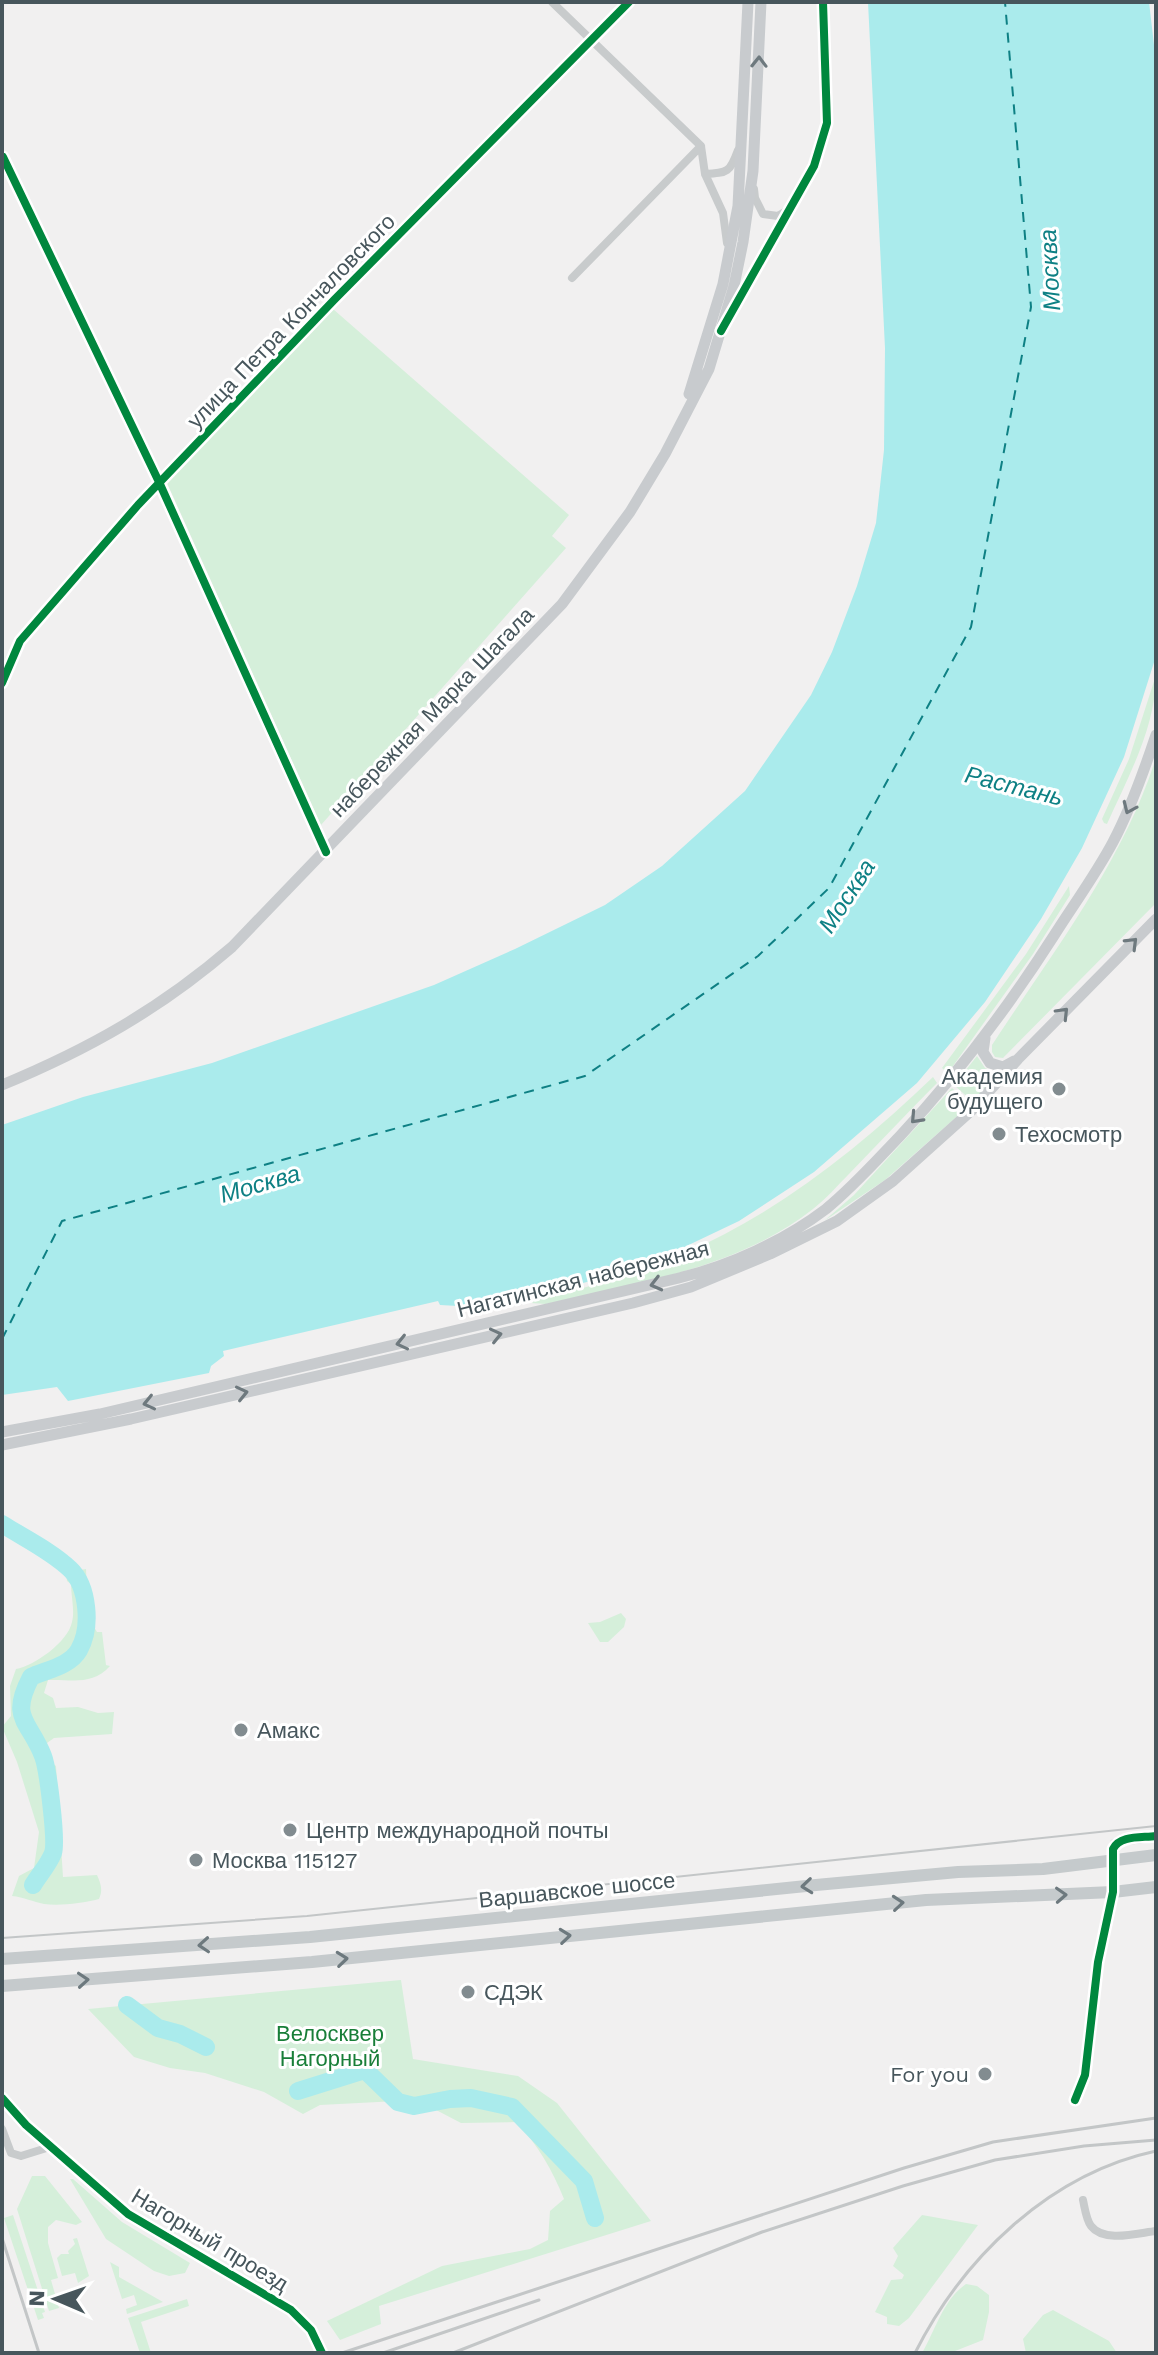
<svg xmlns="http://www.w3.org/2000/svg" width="1158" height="2355" viewBox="0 0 1158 2355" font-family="'Work Sans',sans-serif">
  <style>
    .green { fill: #d5efda }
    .water { fill: #aaebec }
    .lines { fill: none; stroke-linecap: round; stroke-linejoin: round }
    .river { stroke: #aaebec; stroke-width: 18 }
    .ferry { stroke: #0e8084; stroke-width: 2; stroke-dasharray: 10 8; stroke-linecap: butt }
    .street { stroke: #c8cbcc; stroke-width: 8 }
    .secondary { stroke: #c8cbce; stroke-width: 11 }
    .primary { stroke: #c5cacc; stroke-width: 12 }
    .tram { stroke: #c3c6c7; stroke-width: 2 }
    .rail { stroke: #c3c6c7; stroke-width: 3 }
    .cycleway-casing { stroke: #fff; stroke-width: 13 }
    .cycleway { stroke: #00873e; stroke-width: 8 }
    .oneway { stroke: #6e797e }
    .oneway2 { stroke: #6d797e }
    .poi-dot { fill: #828c90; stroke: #fff; stroke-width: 3 }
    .labels { text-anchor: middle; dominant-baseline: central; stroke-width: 6; stroke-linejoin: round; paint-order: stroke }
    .street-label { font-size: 22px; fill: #47565c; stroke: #fff }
    .poi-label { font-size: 22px; fill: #47565c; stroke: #fff; text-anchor: start }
    .park-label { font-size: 22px; fill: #187e38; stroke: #fff }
    .water-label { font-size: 24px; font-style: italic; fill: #0e8084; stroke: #fff }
  </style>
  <rect width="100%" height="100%" fill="#f1f0f0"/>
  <path class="green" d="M 333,309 L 569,515 L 552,536 L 566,548 L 321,825 L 167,483 Z
    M 1156,675 C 1156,727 1128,777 1107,824 L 1104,823 L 1102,819 L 1129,759 Z
    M 1156,758 L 1156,903 L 1003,1058 L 995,1057 L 992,1052 L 992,1045 C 1052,953 1122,864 1156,758 Z
    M 1069,886 L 1070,895 L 1033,954 L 948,1073 L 942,1068 L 1026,954 Z
    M 977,1056 L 985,1068 L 999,1074 L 973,1102 L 954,1085 Z
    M 933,1077 L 937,1083 C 907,1113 878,1144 848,1175 C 837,1186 826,1199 813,1209 C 740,1267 635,1284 546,1304 L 531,1303 C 549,1293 570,1292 590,1286 C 621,1277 653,1266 683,1254 C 778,1213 859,1148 933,1077 Z
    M 952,1088 L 970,1105 L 885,1180 L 824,1221 L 854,1195 Z
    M 24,1536 L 80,1570 L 86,1569 L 88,1617 L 97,1632 L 102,1632 L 106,1665 L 110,1666 C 92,1686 72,1679 48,1680 L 44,1693 L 53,1698 L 56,1708 L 78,1707 L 98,1713 L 114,1712 L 112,1734 L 54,1738 L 47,1743 L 48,1760 L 56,1766 L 63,1877 L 97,1875 C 101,1884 103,1890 99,1899 C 83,1903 61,1906 44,1904 C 33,1902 24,1897 12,1896 L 19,1876 L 34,1868 L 39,1832 L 17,1762 L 2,1727 L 11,1716 L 10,1686 L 16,1669 C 34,1666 68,1642 72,1622 C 75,1611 71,1595 71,1584 L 67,1581 L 66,1572 L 19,1544 L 19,1538 Z
    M 621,1613 L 626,1619 L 624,1627 L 608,1642 L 600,1642 L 588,1623 L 600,1622 Z
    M 401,1980 L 413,2059 L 518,2076 L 557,2103 L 651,2221 L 379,2306 L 381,2324 L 340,2340 L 327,2321 L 442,2266 L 530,2249 L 548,2240 L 550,2211 L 564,2199 C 552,2169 538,2146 517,2122 L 461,2123 L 417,2100 L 320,2105 L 303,2114 L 264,2092 L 205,2073 L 170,2068 L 134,2057 L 88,2009 Z
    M 32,2176 L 45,2176 L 82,2222 L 76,2225 L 56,2220 L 48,2227 L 48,2243 L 58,2278 L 51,2280 L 59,2308 L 49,2311 L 17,2209 Z
    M 70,2179 L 73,2179 L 122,2222 L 190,2263 L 185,2273 L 169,2276 L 154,2271 L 106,2239 Z
    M 13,2215 L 45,2312 L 42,2313 L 44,2318 L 38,2320 L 4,2218 Z
    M 922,2215 L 978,2225 L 909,2318 L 899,2326 L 887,2324 L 887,2317 L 875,2312 L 891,2280 L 902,2279 L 904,2275 L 893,2266 L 898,2256 L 893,2248 Z
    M 77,2238 L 89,2276 L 78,2283 L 75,2273 L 62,2276 L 57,2258 L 61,2254 L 69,2254 L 68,2251 L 75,2244 L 73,2239 Z
    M 110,2262 L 119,2267 L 119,2277 L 163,2302 L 127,2314 L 126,2309 L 137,2305 L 134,2295 L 122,2299 Z
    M 966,2284 L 977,2286 L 989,2295 L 989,2312 L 983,2340 L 950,2353 L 922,2353 C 936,2329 943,2300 966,2284 Z
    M 187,2299 L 189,2306 L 141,2322 L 151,2353 L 140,2353 L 128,2318 Z
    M 1053,2310 L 1109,2341 L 1117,2353 L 1026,2353 L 1023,2339 L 1043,2315 Z"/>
  <path class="water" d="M 868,2 L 1149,2 L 1156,62 L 1156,656 L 1124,757 L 1082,848 L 1041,919 L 985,1002 L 917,1083 L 814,1172 L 739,1221 L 676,1251 L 587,1282 L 460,1312 L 458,1306 L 440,1305 L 438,1301 L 223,1351 L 224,1356 L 211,1366 L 209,1373 L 68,1401 L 57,1387 L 2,1395 L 2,1125 L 83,1097 L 212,1063 L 434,985 L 515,949 L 605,905 L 662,866 L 745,791 L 811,695 L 832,652 L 857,586 L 876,523 L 884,450 L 885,348 Z"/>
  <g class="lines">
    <path class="river" d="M 2,1524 C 24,1538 51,1551 70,1569 C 88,1586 92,1627 79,1650 C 70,1666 46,1670 31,1677 C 9,1719 29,1720 43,1756 C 48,1769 57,1841 53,1853 C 49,1864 39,1875 33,1885
      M 127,2005 L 158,2028 L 180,2034 L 206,2047
      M 298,2091 L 365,2070 L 398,2102 L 414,2106 L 450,2099 L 471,2098 L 512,2107 L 584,2181 L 595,2218"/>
    <path class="ferry" d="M 2,1339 L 62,1221 L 585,1076 L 758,956 L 829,888 L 971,627 L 1031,307 L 1005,2"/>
    <path class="street" d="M 552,2 L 701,146 L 705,174 L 723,213 L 727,243
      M 705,174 C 728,173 730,172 738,150
      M 754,189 L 755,198 L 763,214 L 778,216 L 788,210
      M 572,278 L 701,146
      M 726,324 L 814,166 L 827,123 L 823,2
      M 2,683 L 20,641 L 138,505 L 334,300 L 629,2
      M 1075,2100 L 1085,2075 L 1098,1962 L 1113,1892
      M 2,2129 L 11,2153 L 21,2156 L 53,2146
      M 1083,2200 C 1085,2209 1086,2219 1091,2226 C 1104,2243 1138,2233 1156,2231"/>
    <path class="secondary" d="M 689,394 L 723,284 L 738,206 L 748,2
      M 985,1038 L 983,1052 L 990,1063 L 1003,1067 L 1014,1061
      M 2,1085 C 89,1049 160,1009 232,947 L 562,604 L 630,512 L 665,454 L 709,369 L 734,286 L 743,242 L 753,171 L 761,2
      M 2,1432 L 100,1414 L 679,1278 C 731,1265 784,1241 826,1209 C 853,1187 876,1161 900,1136 C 958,1074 1009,1006 1055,934 C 1074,904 1096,874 1113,842 C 1131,808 1144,771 1156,735
      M 2,1445 L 131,1419 L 633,1303 L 691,1287 L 770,1254 L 837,1221 L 893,1181 L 971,1111 L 1018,1059 L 1156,919
      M 1113,1892 L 1112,1862 L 1115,1844 L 1122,1840 L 1156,1836
      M 2,2098 L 26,2125 L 128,2214 L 291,2310 L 311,2330 L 322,2353"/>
    <path class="primary" d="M 2,1959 L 310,1937 L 816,1885 L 958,1872 L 1043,1869 L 1156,1855
      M 2,1986 L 312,1962 L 926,1900 L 1113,1892 L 1156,1887"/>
    <path class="tram" d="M 2,1938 L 307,1916 L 1156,1826"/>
    <path class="rail" d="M 2,2238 L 39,2353
      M 342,2353 L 904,2168 L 993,2142 L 1156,2118
      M 383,2353 L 539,2300
      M 453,2353 L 762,2232 L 903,2186 L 995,2160 L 1084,2146 L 1156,2140
      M 915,2353 C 963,2258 1049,2174 1156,2151"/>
    <g class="cycleway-casing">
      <path id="cycleway" d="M 3,157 L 159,482 L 326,852
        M 721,331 L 814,166 L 827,123 L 823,2
        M 2,683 L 20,641 L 138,505 L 334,300 L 629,2
        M 2,2098 L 26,2125 L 128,2214 L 291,2310 L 311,2330 L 322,2353
        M 1075,2100 L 1085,2075 L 1098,1962 L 1113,1892 L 1113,1849 C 1120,1835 1141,1838 1156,1836"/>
    </g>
    <use href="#cycleway" class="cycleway"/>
  </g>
  <defs><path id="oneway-chevron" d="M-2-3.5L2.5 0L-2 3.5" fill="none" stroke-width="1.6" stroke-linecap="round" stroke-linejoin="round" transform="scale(2)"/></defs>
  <g class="oneway">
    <use href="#oneway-chevron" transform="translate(759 62) rotate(-89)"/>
    <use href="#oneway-chevron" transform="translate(1129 808) rotate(114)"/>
    <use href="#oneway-chevron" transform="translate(1132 943) rotate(-45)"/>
    <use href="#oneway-chevron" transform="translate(1063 1013) rotate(-46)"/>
    <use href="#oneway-chevron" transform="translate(916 1118) rotate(133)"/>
    <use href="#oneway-chevron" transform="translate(656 1284) rotate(166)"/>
    <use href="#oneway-chevron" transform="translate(496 1335) rotate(-13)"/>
    <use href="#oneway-chevron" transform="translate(402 1343) rotate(167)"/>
    <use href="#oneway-chevron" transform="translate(242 1393) rotate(-13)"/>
    <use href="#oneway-chevron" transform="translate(149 1403) rotate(167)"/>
  </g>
  <g class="oneway2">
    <use href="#oneway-chevron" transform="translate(807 1886) rotate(174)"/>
    <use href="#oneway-chevron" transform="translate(1061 1895) rotate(-3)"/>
    <use href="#oneway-chevron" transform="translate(898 1903) rotate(-5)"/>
    <use href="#oneway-chevron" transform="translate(565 1936) rotate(-6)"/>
    <use href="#oneway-chevron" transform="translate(204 1945) rotate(176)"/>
    <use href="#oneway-chevron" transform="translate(342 1959) rotate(-6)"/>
    <use href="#oneway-chevron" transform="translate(83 1980) rotate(-4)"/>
  </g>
  <g class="poi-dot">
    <circle cx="1059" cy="1089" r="8"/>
    <circle cx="999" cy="1134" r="8"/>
    <circle cx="241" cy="1730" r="8"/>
    <circle cx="290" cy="1830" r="8"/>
    <circle cx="196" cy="1860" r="8"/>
    <circle cx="468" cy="1992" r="8"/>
    <circle cx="985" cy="2074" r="8"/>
  </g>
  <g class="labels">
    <g class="street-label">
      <text transform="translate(291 321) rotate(-46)">улица Петра Кончаловского</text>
      <text transform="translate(432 712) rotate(-46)">набережная Марка Шагала</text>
      <text transform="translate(583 1279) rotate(-14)">Нагатинская набережная</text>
      <text transform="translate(577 1890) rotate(-6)">Варшавское шоссе</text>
      <text transform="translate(210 2240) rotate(31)">Нагорный проезд</text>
    </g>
    <g class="poi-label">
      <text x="1043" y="1076" text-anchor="end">Академия<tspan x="1043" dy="25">будущего</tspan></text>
      <text x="1015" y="1134">Техосмотр</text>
      <text x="257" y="1730">Амакс</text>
      <text x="306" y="1830">Центр международной почты</text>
      <text x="212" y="1860">Москва 115127</text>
      <text x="484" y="1992">СДЭК</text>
      <text x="969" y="2074" text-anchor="end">For you</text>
    </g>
    <g class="park-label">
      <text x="330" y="2033">Велосквер<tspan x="330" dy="25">Нагорный</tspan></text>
    </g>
    <g class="water-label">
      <text transform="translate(1050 270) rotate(-93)">Москва</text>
      <text transform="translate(1014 786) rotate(14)">Растань</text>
      <text transform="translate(847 896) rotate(-57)">Москва</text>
      <text transform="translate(260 1184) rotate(-16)">Москва</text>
    </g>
  </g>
  <rect width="1158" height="2355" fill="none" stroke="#47565c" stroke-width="8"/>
  <g transform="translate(56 2299) rotate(272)" stroke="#ffffff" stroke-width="6" paint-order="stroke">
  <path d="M0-6L14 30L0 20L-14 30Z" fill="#47565c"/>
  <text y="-12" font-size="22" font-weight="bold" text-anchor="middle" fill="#47565c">N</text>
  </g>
</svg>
